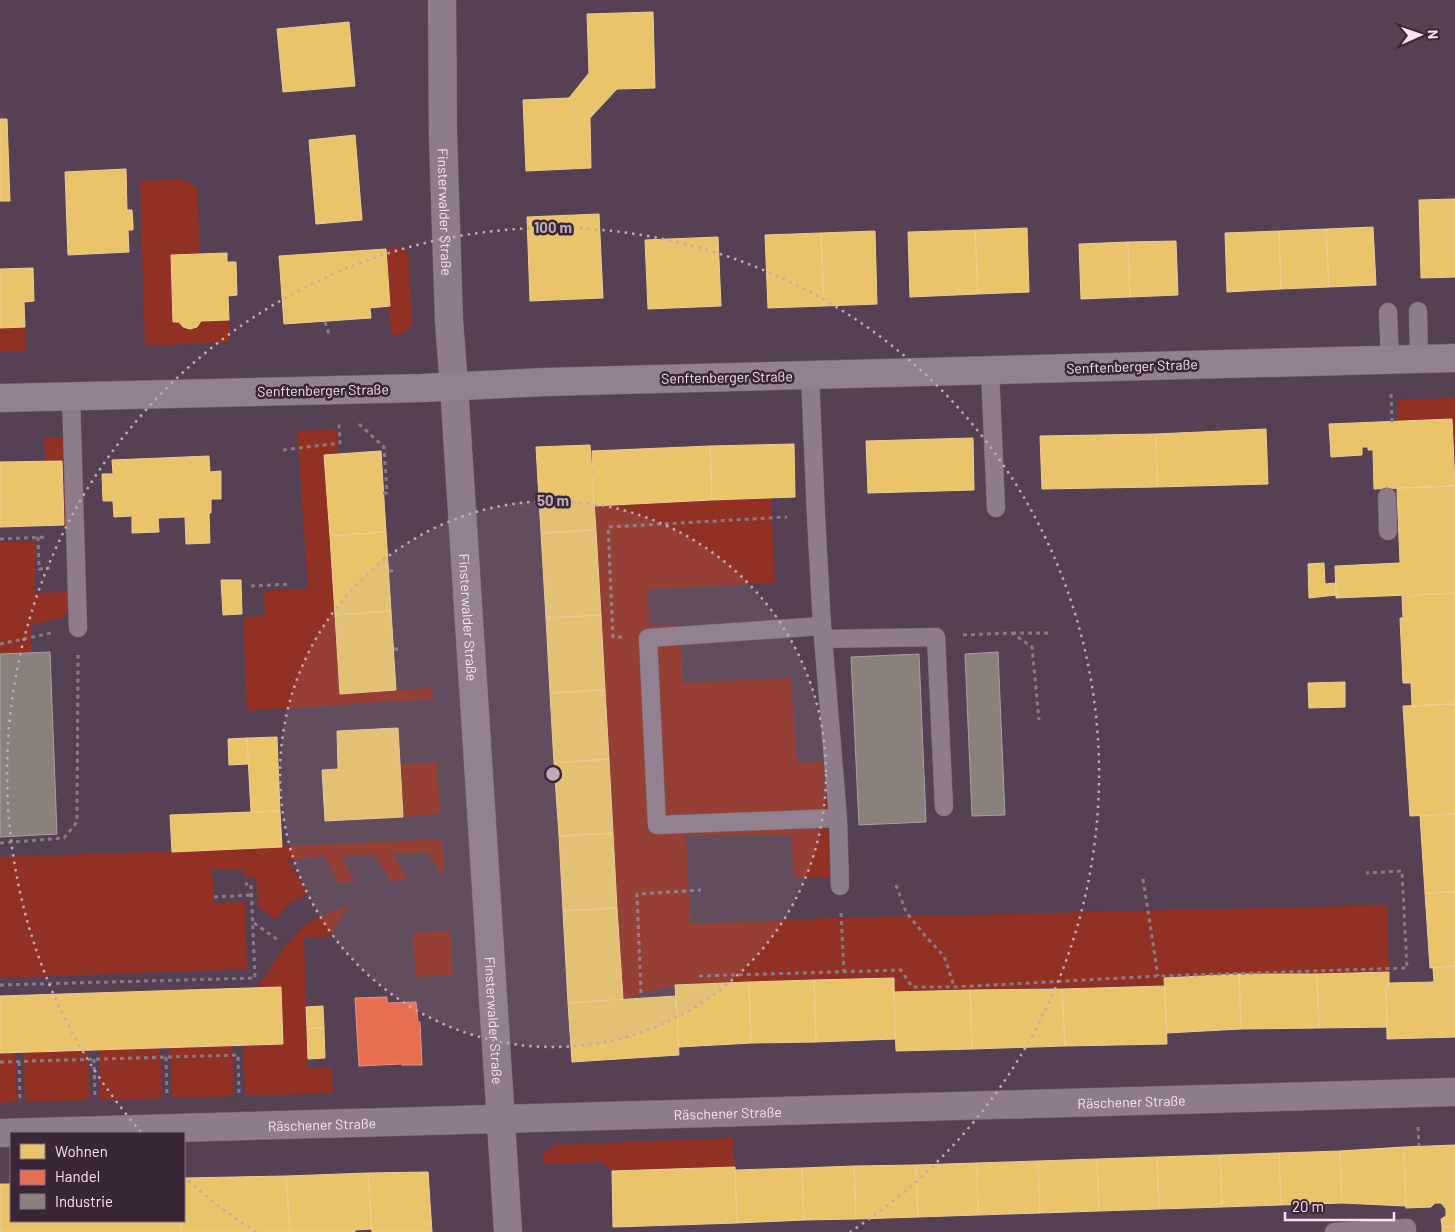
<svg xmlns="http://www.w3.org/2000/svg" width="1455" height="1232" viewBox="0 0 1455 1232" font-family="Barlow,sans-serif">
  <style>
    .green { fill: #913123 }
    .homes { fill: #e9c46a; stroke: #eecd94 }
    .shops { fill: #e76f51; stroke: #ed9182 }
    .industry { fill: #8a817c; stroke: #ac9ea1 }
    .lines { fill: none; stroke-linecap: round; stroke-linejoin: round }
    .lane-casing { stroke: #715d6d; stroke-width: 19 }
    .street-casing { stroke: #715d6d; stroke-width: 29 }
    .secondary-casing { stroke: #715d6d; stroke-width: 29 }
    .path { stroke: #8a7a87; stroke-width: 3; stroke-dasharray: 4 4; stroke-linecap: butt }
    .lane { stroke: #8e7c8b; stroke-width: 18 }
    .street { stroke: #8e7c8b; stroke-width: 28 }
    .secondary { stroke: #918191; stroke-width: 28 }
    .ring { fill: none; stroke: #c1a9bd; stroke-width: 2.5; stroke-dasharray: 2.5 5 }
    .labels { text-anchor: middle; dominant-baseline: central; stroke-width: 5; stroke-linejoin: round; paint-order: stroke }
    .street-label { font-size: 14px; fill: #fbe1f6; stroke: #392636 }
    .centre { fill: #c1a9bd; stroke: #392636; stroke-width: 2.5 }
    .ring-label { font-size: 15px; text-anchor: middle; font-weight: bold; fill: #c1a9bd; stroke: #392636; stroke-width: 5; stroke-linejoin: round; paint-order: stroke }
  </style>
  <rect width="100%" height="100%" fill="#564053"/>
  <path class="green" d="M 181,179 L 197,187 L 200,254 L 179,322 L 197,327 L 201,321 L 229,320 L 229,342 L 145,346 L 140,181 Z
    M 400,247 L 408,251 L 412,326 L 402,334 L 391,335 L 386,249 Z
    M 25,327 L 26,351 L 0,352 L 0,328 Z
    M 1455,398 L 1455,456 L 1452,420 L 1398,422 L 1397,400 Z
    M 337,430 L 338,454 L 329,518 L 340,694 L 432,688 L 433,699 L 247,711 L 243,617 L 265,616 L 264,591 L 308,588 L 297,431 Z
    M 44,437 L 63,437 L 66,441 L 69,525 L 64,525 L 62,461 L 45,461 Z
    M 771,498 L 775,583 L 648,589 L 649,626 L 680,625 L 683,683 L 791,678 L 797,763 L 824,761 L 831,877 L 794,878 L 791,835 L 686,835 L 690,924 L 831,918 L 1387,905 L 1389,972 L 1164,977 L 1164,985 L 894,992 L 893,978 L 674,985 L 623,999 L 594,506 Z
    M 35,541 L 36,574 L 34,574 L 35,593 L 71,592 L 72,607 L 62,618 L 32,625 L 32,652 L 0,654 L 0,542 Z
    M 437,762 L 440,814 L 403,817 L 401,764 Z
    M 442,839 L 444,878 L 427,852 L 393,854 L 408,880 L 391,881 L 374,855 L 341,857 L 356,882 L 339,883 L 324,856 L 288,860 L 308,894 L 289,904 L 275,919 L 258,907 L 256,877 L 244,877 L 244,870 L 212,870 L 214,903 L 245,902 L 247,969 L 0,978 L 0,857 L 185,851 Z
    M 349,905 L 329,937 L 304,938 L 308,1067 L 332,1067 L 333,1093 L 245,1096 L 243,1045 L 283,1044 L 281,987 L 257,987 C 272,967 286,941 306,925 C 318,916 335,911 349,905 Z
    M 450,931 L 453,975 L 416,977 L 413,933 Z
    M 232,1046 L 234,1096 L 172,1098 L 170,1047 Z
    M 160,1048 L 162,1098 L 100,1100 L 99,1050 Z
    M 88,1050 L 89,1100 L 25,1102 L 23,1052 Z
    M 0,1053 L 15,1053 L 17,1102 L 0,1103 Z
    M 733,1138 L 735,1167 L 612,1171 L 600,1162 L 542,1164 L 544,1154 L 554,1145 Z"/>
  <path class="homes" d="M 653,12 L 655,88 L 617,89 L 590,118 L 591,168 L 526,171 L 523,100 L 569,98 L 589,73 L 587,14 Z
    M 349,22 L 355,86 L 283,92 L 277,29 Z
    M 0,119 L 7,119 L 10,201 L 0,201 Z
    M 355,135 L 362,220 L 316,224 L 309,140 Z
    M 126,169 L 127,210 L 132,210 L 133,224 L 133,230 L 128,230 L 129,252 L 68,255 L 65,172 Z
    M 1455,199 L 1455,277 L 1421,278 L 1419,200 Z
    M 599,214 L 603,298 L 530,301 L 527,217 Z
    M 1373,227 L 1376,285 L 1329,287 L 1326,229 Z
    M 1027,228 L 1029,292 L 978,294 L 975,230 Z
    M 1326,229 L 1329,287 L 1281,289 L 1279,231 Z
    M 975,230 L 978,294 L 910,297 L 908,232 Z
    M 875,231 L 877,304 L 824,306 L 821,233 Z
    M 1279,231 L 1281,289 L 1227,292 L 1225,233 Z
    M 821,233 L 824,306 L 768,308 L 765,235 Z
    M 718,237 L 721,306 L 648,309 L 645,240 Z
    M 1176,241 L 1178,295 L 1130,297 L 1128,242 Z
    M 1128,242 L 1130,297 L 1081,299 L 1079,244 Z
    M 386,249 L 390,306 L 370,308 L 371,318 L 284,324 L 279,256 Z
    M 227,253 L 227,262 L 236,262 L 237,295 L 228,296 L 229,320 L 201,321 L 197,327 L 190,329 L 183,327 L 179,322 L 173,322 L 171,255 Z
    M 33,268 L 34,301 L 24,302 L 25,327 L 0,328 L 0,269 Z
    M 1452,419 L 1455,486 L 1374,489 L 1373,450 L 1368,450 L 1368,447 L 1362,447 L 1362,455 L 1331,457 L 1329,424 Z
    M 1266,429 L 1268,484 L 1157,487 L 1156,434 Z
    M 1156,434 L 1157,487 L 1042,489 L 1040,436 Z
    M 973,438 L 974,490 L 868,493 L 866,441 Z
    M 794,444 L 795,497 L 712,500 L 710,446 Z
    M 590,445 L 596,530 L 541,533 L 536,447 Z
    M 710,446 L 712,500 L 594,506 L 592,451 Z
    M 381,451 L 386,532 L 330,536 L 324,455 Z
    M 209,456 L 210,472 L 221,471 L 221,499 L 211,499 L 211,513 L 209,513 L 210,543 L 186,544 L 185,517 L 158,518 L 159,532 L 132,533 L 132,516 L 114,517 L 113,501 L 103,501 L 102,474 L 113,474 L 112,460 Z
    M 62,461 L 64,525 L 0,527 L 0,462 Z
    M 1455,486 L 1455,593 L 1336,598 L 1335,566 L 1400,563 L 1397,488 Z
    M 596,530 L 601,615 L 546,618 L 541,533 Z
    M 386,532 L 391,611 L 335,615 L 330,536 Z
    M 1324,563 L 1325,584 L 1336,583 L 1336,595 L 1309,598 L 1308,564 Z
    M 221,580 L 241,580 L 242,614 L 223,615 Z
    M 1455,593 L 1455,704 L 1412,706 L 1411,683 L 1403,683 L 1400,618 L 1403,618 L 1402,596 Z
    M 391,611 L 396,690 L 340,694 L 335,615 Z
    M 601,615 L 605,690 L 550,693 L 546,618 Z
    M 1345,682 L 1345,707 L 1309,708 L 1308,683 Z
    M 605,690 L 609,759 L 554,763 L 550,693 Z
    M 1455,704 L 1455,814 L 1410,816 L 1403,706 Z
    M 398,728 L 403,817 L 325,821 L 322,770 L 338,769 L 337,731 Z
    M 277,737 L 280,811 L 251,812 L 247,738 Z
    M 247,738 L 248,764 L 229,765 L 228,739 Z
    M 609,759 L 613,833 L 559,836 L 554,763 Z
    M 280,811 L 282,847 L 172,852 L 170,815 Z
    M 1455,814 L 1455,892 L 1425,893 L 1420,816 Z
    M 613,833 L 617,908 L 563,911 L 559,836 Z
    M 1455,892 L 1455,966 L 1430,968 L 1425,893 Z
    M 617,908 L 623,999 L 568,1003 L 563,911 Z
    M 1455,966 L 1455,1037 L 1387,1039 L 1386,986 L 1389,986 L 1389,983 L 1434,982 L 1433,968 Z
    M 1389,972 L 1389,986 L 1386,986 L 1387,1027 L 1319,1028 L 1317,974 Z
    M 1239,974 L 1241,1029 L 1167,1033 L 1164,978 Z
    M 1239,974 L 1317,974 L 1319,1028 L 1241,1029 Z
    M 894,978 L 895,1039 L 816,1042 L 814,980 Z
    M 814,980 L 816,1042 L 751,1043 L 749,982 Z
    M 749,982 L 751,1043 L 679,1047 L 675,985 Z
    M 1165,986 L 1167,1044 L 1065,1046 L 1062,989 Z
    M 281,987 L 283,1044 L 0,1053 L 0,996 Z
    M 1062,989 L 1065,1046 L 972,1049 L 970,990 Z
    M 970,990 L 972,1049 L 896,1051 L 894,992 Z
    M 676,996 L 679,1055 L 572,1062 L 568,1003 Z
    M 323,1006 L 324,1028 L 307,1029 L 306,1007 Z
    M 324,1028 L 325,1058 L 308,1059 L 307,1029 Z
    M 1455,1145 L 1455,1226 L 1442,1227 L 1441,1219 L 1446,1216 L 1446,1209 L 1441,1203 L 1435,1203 L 1431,1207 L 1406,1208 L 1404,1147 Z
    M 1404,1147 L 1406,1206 L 1342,1203 L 1340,1151 Z
    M 1340,1151 L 1342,1203 L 1281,1205 L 1279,1153 Z
    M 1279,1153 L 1281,1205 L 1222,1207 L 1220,1155 Z
    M 1220,1155 L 1222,1207 L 1159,1209 L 1157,1157 Z
    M 1157,1157 L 1159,1209 L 1099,1211 L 1097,1159 Z
    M 1097,1159 L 1099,1211 L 1040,1213 L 1038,1161 Z
    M 1038,1161 L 1040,1213 L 978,1215 L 977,1163 Z
    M 977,1163 L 978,1215 L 918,1217 L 916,1165 Z
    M 916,1165 L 918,1217 L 856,1219 L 854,1166 Z
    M 854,1166 L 856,1219 L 804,1220 L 802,1168 Z
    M 735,1167 L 737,1223 L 613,1227 L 612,1171 Z
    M 802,1168 L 804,1220 L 737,1223 L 735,1170 Z
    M 428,1172 L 432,1232 L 372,1232 L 368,1173 Z
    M 368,1173 L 372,1229 L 355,1230 L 355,1232 L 290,1232 L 286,1176 Z
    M 286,1176 L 290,1232 L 181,1232 L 181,1221 L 184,1221 L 184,1178 Z
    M 0,1184 L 11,1184 L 11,1221 L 181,1221 L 181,1232 L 0,1232 Z
    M 1455,1226 L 1455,1232 L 1442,1232 L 1442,1227 Z"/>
  <path class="shops" d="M 387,997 L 387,1003 L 416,1002 L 418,1022 L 420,1022 L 422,1065 L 402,1065 L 402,1064 L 359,1066 L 355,998 Z"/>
  <path class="industry" d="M 50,652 L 57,834 L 0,837 L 0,654 Z
    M 998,652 L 1005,815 L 972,816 L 965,654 Z
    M 919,654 L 926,822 L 859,825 L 851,657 Z"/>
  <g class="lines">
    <g class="lane-casing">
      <path id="lane" d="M 1418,311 L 1419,359
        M 1388,312 L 1390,359
        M 990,370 L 996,508
        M 810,375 L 816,516 L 822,626 L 838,818 L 840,886
        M 71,396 L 78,628
        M 1387,497 L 1388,531
        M 822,626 L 648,638 L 657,825 L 838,818
        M 825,639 L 936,637 L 944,807
        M 1334,1232 L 1407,1228 L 1407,1232"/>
    </g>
    <g class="street-casing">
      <g id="street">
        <path id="s1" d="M 442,0 L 443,135 L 449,321 L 454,386 L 508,1232"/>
        <path id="s2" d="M 0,1133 L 1455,1092"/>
      </g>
    </g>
    <g class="secondary-casing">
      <path id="secondary" d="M 0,398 L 422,388 L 545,382 L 1455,358"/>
    </g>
    <path class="path" d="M 325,322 L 329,334
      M 1391,394 L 1392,422
      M 359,424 L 384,447 L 387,493 L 383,493
      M 283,450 L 340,443 L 339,424
      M 38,537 L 39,569 L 50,568
      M 0,539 L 47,537
      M 389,571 L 395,571
      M 251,586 L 291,584
      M 1012,633 L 1052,633
      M 963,635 L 1012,633 L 1032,647 L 1039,720
      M 622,637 L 613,637 L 608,527 L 787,517
      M 0,644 L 51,633
      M 394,649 L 400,649
      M 0,843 L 64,838 L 77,822 L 78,655
      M 1143,879 L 1158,976
      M 896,885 L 906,912 L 926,937 L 944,956 L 954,986
      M 214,897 L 252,895
      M 841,913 L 844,972
      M 254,923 L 278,940
      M 699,976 L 901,970 L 912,987 L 954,987 L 1158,976 L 1407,968 L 1402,871 L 1366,873
      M 0,985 L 255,978 L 251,884 L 245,884
      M 641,993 L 637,894 L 701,890
      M 166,1057 L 167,1096
      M 94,1059 L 95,1099
      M 0,1062 L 238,1055 L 239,1094
      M 19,1062 L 20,1101
      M 1418,1127 L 1419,1146"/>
    <use href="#lane" class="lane"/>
    <use href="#street" class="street"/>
    <use href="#secondary" class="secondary"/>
  </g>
  <circle cx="553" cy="774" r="273" fill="#c1a9bd" fill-opacity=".12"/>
  <g class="ring">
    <circle cx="553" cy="774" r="273"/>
    <path d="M256 1232A546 546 0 0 1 184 1177M141 1132A546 546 0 1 1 850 1232"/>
  </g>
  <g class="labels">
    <g class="street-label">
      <text stroke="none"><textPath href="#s1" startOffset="212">Finsterwalder Straße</textPath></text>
      <text transform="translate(1132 366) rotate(-2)">Senftenberger Straße</text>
      <text transform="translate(727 377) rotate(-1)">Senftenberger Straße</text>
      <text transform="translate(323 390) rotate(-1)">Senftenberger Straße</text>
      <text stroke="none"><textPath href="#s1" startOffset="618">Finsterwalder Straße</textPath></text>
      <text stroke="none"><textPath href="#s1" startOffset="1022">Finsterwalder Straße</textPath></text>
      <text stroke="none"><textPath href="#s2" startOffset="1132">Räschener Straße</textPath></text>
      <text stroke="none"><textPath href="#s2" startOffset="728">Räschener Straße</textPath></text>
      <text stroke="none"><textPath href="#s2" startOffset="322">Räschener Straße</textPath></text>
    </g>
  </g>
  <circle cx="553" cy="774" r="8" class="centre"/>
  <g class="ring-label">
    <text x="553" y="233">100 m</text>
    <text x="553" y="506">50 m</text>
  </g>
  <rect x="10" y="1132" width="175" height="90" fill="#392636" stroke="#877183"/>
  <rect x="20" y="1144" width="25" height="15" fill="#e9c46a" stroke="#877183"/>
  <text x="55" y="1157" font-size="15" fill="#fbe1f6">Wohnen</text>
  <rect x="20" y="1170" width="25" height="15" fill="#e76f51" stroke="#877183"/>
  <text x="55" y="1182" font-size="15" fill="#fbe1f6">Handel</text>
  <rect x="20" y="1194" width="25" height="15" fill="#8a817c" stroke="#877183"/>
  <text x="55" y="1207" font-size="15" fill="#fbe1f6">Industrie</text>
  <g transform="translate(1420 35) rotate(88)" stroke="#392636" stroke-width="4" paint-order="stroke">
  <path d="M0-4L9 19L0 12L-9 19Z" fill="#fbe1f6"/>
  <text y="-8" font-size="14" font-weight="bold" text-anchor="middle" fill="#fbe1f6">N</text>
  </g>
  <path d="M1285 1212v8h109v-8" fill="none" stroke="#fbe1f6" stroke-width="2.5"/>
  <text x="1292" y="1212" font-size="15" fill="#fbe1f6" stroke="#392636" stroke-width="4" paint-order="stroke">20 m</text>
</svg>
